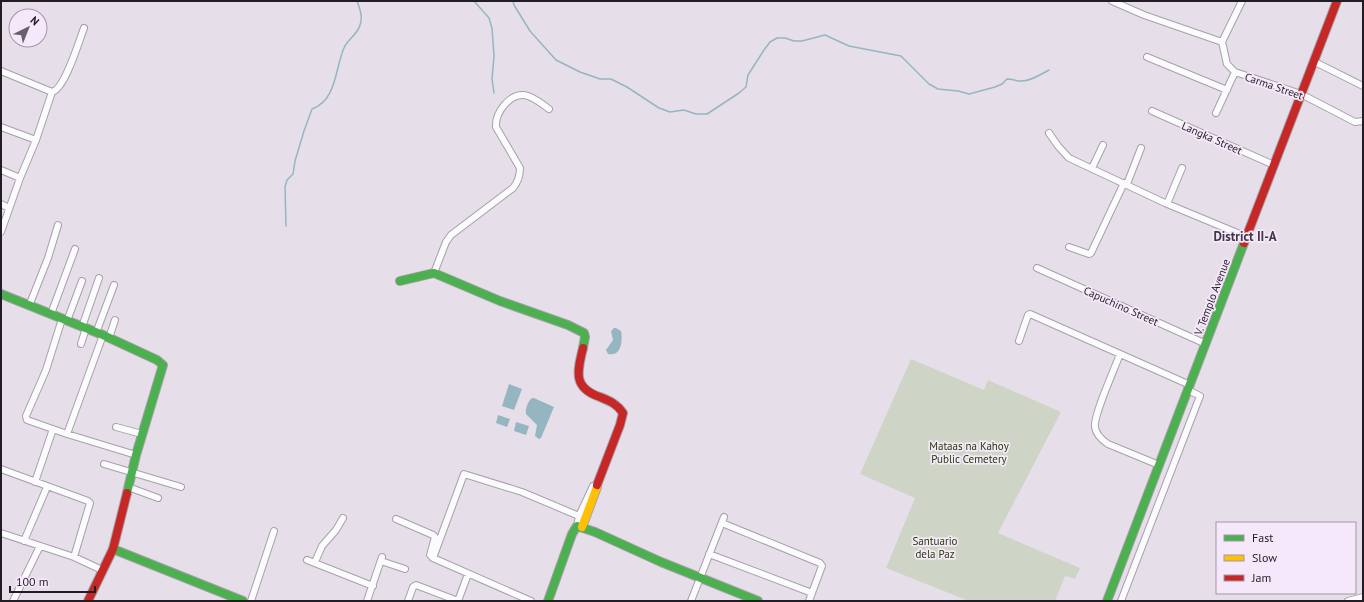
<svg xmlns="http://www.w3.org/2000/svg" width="1364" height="602" viewBox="0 0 1364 602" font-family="'PT Sans',sans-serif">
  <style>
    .green { fill: #ced5c6 }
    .water { fill: #95b6c0 }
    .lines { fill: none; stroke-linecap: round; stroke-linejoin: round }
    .stream { stroke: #95b6c0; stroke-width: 1.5 }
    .street-casing { stroke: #a6a1a9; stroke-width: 8 }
    .fast-casing { stroke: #a6a1a9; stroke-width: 10 }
    .slow-casing { stroke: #a6a1a9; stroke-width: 10 }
    .jam-casing { stroke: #a6a1a9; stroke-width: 10 }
    .street { stroke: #fbfafc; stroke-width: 6 }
    .fast { stroke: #4caf50; stroke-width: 8 }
    .slow { stroke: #ffc107; stroke-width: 8 }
    .jam { stroke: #c62828; stroke-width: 8 }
    .labels { text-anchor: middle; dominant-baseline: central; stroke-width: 3.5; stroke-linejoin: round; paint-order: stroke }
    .street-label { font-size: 11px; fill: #221d24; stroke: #f6e8fb }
    .park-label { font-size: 11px; fill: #253c02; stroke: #f6e8fb }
    .quarter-label { font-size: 13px; font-weight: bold; fill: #423746; stroke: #f6e8fb }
  </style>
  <rect width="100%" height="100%" fill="#e6dfe9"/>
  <path class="green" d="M 911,359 L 984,390 L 988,380 L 1061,412 L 998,533 L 1080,568 L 1075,579 L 1065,576 L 1055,601 L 969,601 L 886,568 L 915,498 L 860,474 Z"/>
  <path class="water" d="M 614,328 L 616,328 L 621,331 C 623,341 621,357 608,354 L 606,350 L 613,340 L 611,331 Z
    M 509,384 L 522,389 L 514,410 L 502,406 Z
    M 532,398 L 534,398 L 554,407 L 541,438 L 539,439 L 535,436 L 537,425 L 526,414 C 525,409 528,401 532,398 Z
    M 498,415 L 510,419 L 507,427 L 496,423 Z
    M 516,422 L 529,426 L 526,435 L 514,431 Z"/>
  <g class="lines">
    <path class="stream" d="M 474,1 L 489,18 L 492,28 L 494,56 L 492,79 L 494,93
      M 513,1 L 514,5 L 530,31 L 556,60 L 580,72 L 600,79 L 611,79 L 627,87 L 659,108 L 670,112 L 684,110 L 696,114 L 707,114 L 739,93 L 746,87 L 748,75 L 764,50 L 770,42 L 777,38 L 785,38 L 794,41 L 802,41 L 825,35 L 849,46 L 901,56 L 929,84 L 938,89 L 958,91 L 969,94 L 995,87 L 1002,84 L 1007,79 C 1012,79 1016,81 1020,81 C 1030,82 1041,74 1049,70
      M 286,226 L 285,187 L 287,180 L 293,174 L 295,161 L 304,131 L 312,109 C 337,100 335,68 344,48 C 347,40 358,34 360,25 C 363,17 360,9 357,1"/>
    <g class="street-casing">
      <path id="street" d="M 1112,1 L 1144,15 L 1222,42
        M 1242,1 L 1222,42 L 1227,64 L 1235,72 L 1301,94 L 1351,120 L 1355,122 L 1363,121
        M 1147,57 L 1227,90
        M 1313,61 L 1363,86
        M 1,71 L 52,92 L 36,140 L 20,178 L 1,232
        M 52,92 C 65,89 79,41 84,28
        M 1152,111 L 1274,165
        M 1216,113 L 1235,72
        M 1,127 L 36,140
        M 1049,133 L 1058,146 L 1069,158 L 1165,203 L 1247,237
        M 1092,168 L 1103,145
        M 1,170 L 20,178
        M 1127,184 L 1141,148
        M 1,204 L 9,208
        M 1167,204 L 1182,168
        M 1069,247 L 1089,254 L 1091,253 L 1124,183
        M 1037,268 L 1206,344
        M 434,273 L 446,242 L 451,235 L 513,188 C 518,182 520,176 520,168 L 496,127 C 495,113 509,94 524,95 C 533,96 542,104 549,109
        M 29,306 L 48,258 L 58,225
        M 51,314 L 75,249
        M 62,319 L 46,370 L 26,416 L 27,420 L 67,434 L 136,455
        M 67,321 L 82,281
        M 82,327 L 99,278
        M 96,333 L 114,285
        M 109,338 L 115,320
        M 1019,341 L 1028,315 L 1030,314 L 1190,385
        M 81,344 L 86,328
        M 1120,354 C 1115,368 1093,416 1095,427 C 1096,435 1102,440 1108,444 L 1159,465
        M 116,427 L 142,434
        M 67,434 L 103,335
        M 104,464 L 181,487
        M 1,469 L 88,501 L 90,503 L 74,557
        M 35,482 L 53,429
        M 128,487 L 158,498
        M 396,519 L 433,535 L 435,537 L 430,555 L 433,558 L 531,601
        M 722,523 L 820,563 L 822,566 L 809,601
        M 577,526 L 579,516 L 593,486
        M 1,533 L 74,557 L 102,570
        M 24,541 L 47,487
        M 709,554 L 812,593
        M 433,558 L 464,474 L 522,492 L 579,516
        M 307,560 L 373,586
        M 381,561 L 405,569
        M 315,562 L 322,546 L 336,530 L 343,518
        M 13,601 L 40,546
        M 251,601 L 274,531
        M 367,601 L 382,557
        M 408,601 L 413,587 L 416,585 L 458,601 L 468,574
        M 691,601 L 724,517
        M 1121,601 L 1200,396 L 1188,390
        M 1348,601 L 1363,597"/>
    </g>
    <g class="fast-casing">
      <path id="fast" d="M 400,281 L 434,273 L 500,301 L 568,325 L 584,333 L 585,337 L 583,348
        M 1,294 L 103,335 L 157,360 L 163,365 L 136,455 L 127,493
        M 113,549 L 243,601
        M 548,601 L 572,534 L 577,526 L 595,532 L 661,562 L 758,601
        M 1107,601 L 1244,243"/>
    </g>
    <g class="slow-casing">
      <path id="slow" d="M 582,527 L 597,487"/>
    </g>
    <g class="jam-casing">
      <path id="jam" d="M 1244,243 L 1337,1
        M 583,348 C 577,372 573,388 600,397 C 610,401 617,404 623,413 L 620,425 L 597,485
        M 88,601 L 113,549 L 127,493"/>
    </g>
    <use href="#street" class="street"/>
    <use href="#fast" class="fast"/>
    <use href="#slow" class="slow"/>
    <use href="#jam" class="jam"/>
  </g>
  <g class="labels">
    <g class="street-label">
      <text transform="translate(1274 86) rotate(19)">Carma Street</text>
      <text transform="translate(1212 138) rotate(24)">Langka Street</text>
      <text transform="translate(1212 297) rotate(-69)">V. Templo Avenue</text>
      <text transform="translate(1121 306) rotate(24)">Capuchino Street</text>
    </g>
    <g class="park-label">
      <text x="969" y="446">Mataas na Kahoy<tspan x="969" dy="13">Public Cemetery</tspan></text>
      <text x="935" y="541">Santuario<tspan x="935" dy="13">dela Paz</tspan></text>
    </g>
    <g class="quarter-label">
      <text x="1245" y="236">District II-A</text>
    </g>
  </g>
  <rect width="1364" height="602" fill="none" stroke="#221d24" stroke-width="4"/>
  <rect x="1216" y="522" width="140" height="72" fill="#f6e8fb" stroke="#a197a5"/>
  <rect x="1224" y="535" width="20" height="6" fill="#4caf50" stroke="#a197a5"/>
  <text x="1252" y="542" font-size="12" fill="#221d24">Fast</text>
  <rect x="1224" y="555" width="20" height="6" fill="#ffc107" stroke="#a197a5"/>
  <text x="1252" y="562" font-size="12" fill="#221d24">Slow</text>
  <rect x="1224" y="575" width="20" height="6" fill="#c62828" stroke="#a197a5"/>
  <text x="1252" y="582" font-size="12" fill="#221d24">Jam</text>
  <g transform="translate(28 28) rotate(43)"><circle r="19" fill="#f6e8fb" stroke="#a197a5"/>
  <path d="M0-3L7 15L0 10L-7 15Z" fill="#676169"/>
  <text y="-6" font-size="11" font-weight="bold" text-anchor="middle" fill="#221d24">N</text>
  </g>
  <path d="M10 586v6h85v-6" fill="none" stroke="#221d24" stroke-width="2"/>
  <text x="16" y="586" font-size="12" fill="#221d24" stroke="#f6e8fb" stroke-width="3" paint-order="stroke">100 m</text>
</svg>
